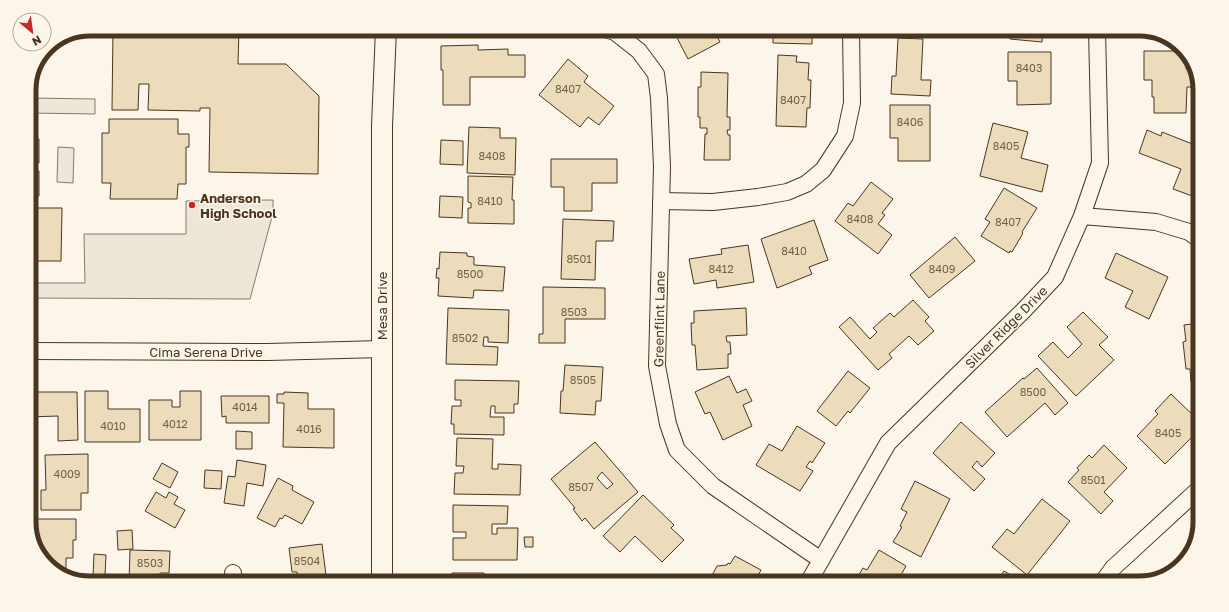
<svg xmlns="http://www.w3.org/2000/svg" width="1229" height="612" viewBox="0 0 1229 612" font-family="'Golos Text',sans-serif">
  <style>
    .parking { fill: #ede7d9; stroke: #887966 }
    .building { fill: #ecdcbc; stroke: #4a3520; fill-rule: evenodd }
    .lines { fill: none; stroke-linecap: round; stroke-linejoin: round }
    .minor-casing { stroke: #4a3520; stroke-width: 18 }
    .tertiary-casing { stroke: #4a3520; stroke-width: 22 }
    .minor { stroke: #fbf6e9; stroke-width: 16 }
    .tertiary { stroke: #fbf6e9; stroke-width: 20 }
    .poi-dot { fill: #c62828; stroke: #fbf6e9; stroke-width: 1.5 }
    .labels { text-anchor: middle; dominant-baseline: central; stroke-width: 3; stroke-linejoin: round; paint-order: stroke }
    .number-label { font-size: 11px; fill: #725f47 }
    .poi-label { font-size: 13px; font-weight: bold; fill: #4a3520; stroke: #fbf6e9; text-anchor: start }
    .street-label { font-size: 13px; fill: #4a3520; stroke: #fbf6e9 }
    .rim { fill: none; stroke: #4a3520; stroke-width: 5 }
  </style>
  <rect width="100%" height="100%" fill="#fbf6e9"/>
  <path class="parking" d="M 29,98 L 95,99 L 95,114 L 29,113 Z
    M 58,147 L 74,148 L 73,183 L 57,182 Z
    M 273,200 L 273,213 L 250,299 L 29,298 L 29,283 L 85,283 L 84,234 L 186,234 L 186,201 Z"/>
  <path class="building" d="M 113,29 L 239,29 L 238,64 L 286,64 L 319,96 L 318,174 L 209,172 L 210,108 L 200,108 L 200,111 L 148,110 L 149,84 L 139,84 L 138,110 L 112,110 Z
    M 668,29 L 713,29 L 720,42 L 688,59 L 674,32 L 671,34 Z
    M 767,29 L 812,29 L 812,44 L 773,43 L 773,32 L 767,31 Z
    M 1010,29 L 1043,29 L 1042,42 L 1010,39 Z
    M 1148,31 L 1166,35 L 1169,38 L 1149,39 Z
    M 898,38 L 923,39 L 921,80 L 931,80 L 930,96 L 891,94 L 892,76 L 896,76 Z
    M 478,45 L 478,50 L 508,49 L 508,55 L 525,55 L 525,77 L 470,77 L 470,105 L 443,105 L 443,70 L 441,70 L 441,46 Z
    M 1144,51 L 1184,51 L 1187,53 L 1186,69 L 1192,69 L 1191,87 L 1187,87 L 1186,113 L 1154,113 L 1154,97 L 1152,97 L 1152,80 L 1144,80 Z
    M 1008,52 L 1051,52 L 1051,104 L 1017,105 L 1017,81 L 1008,81 Z
    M 778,55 L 797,56 L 796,62 L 809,63 L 808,80 L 811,80 L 810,108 L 807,108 L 806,127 L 776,126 Z
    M 568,59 L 588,76 L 584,82 L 614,106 L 599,125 L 588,117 L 580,127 L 539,95 Z
    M 701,72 L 728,73 L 727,117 L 730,117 L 730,130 L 727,130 L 728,135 L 730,135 L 730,160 L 704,160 L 705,134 L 707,134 L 707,128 L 700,128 L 700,117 L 698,117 L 698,87 L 701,87 Z
    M 890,105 L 930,105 L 930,161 L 898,161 L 898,138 L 890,138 Z
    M 109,119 L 178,119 L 178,134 L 189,134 L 189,147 L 186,147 L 186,184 L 178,184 L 177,199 L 110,199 L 111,183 L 102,183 L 102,133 L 109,133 Z
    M 993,123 L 1028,132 L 1021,158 L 1048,165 L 1042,192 L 980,176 Z
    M 469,127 L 500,128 L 500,138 L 516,138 L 515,175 L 467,173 Z
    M 1147,130 L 1161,136 L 1162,132 L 1200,147 L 1200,184 L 1195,197 L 1173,189 L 1181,169 L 1139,153 Z
    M 29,139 L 39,139 L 39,163 L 29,163 Z
    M 441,140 L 463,141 L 463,165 L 440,164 Z
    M 551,159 L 617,159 L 617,183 L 592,183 L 592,211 L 564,211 L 564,187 L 551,187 Z
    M 29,171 L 39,171 L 39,196 L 29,196 Z
    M 468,176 L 513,177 L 512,200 L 514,200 L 514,224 L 468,223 L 468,208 L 471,208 L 471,203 L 468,202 Z
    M 871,182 L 893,199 L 882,213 L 885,215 L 878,224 L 892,235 L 878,254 L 835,221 L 848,203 L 853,206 Z
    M 1004,188 L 1037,208 L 1022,232 L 1023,233 L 1012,252 L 1010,251 L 1009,253 L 981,236 L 990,222 L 985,219 Z
    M 440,196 L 463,197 L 462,218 L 439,217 Z
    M 37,208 L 62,208 L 61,261 L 36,261 Z
    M 563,219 L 614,221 L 613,241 L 596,241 L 595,280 L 561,279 Z
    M 814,220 L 828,260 L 809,267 L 812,274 L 777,288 L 761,239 Z
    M 955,237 L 975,261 L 929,298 L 910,275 Z
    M 748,245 L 754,282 L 717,288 L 716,280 L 694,284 L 689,259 L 722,254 L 721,249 Z
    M 440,252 L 467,253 L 467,256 L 474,257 L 474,265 L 505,267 L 503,291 L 474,290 L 473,298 L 438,296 L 439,278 L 436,278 L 437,268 L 439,269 Z
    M 1116,253 L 1168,277 L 1149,319 L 1125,307 L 1133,291 L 1105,278 Z
    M 543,287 L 605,288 L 605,319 L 565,319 L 565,343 L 539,343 L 539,334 L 543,334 Z
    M 913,300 L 929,317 L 925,321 L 934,331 L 918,345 L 909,336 L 889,354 L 892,358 L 878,370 L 839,327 L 850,317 L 870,339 L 877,332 L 873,328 L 890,313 L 894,317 Z
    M 448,308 L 509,310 L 508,343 L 488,342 L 488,337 L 484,337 L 483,346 L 498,347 L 497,365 L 446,364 Z
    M 746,308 L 747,335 L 726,336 L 727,342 L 730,342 L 731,354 L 728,354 L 728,368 L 697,370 L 695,345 L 692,345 L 691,323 L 694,323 L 694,311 Z
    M 1083,312 L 1108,337 L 1099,345 L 1114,360 L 1076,396 L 1038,356 L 1053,342 L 1068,358 L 1082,344 L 1067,327 Z
    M 1200,323 L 1200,381 L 1191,382 L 1190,369 L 1186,369 L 1183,342 L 1186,341 L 1184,325 Z
    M 565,365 L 603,367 L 601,401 L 596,401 L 595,415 L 560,413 L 561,391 L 563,391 Z
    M 1037,368 L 1068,403 L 1055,415 L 1045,403 L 1007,437 L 985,412 L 1023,378 L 1024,379 Z
    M 848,371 L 870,388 L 850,413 L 848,411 L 836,426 L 817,411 Z
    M 729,376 L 737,393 L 746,389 L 752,401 L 743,405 L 752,426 L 723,440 L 710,412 L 705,414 L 695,392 Z
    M 455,380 L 519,381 L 518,404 L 514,404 L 514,413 L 495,413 L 495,406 L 491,406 L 490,417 L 504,417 L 504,435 L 454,434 L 454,424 L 451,424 L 452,406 L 461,406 L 461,400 L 455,400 Z
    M 85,391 L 108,391 L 108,409 L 140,409 L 140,442 L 85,442 Z
    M 180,391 L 201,391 L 201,440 L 149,440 L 149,400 L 172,400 L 172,407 L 180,407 Z
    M 29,392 L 77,392 L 78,440 L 58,441 L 58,416 L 29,417 Z
    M 284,392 L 308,393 L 308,409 L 334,409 L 334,448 L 283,447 L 284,403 L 277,403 L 277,394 L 284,394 Z
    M 1171,394 L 1200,422 L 1200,429 L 1165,464 L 1137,436 L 1158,414 L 1155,411 Z
    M 221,396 L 269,396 L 269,423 L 226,423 L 226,416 L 222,417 Z
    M 961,422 L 995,453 L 982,467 L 977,461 L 972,467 L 985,479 L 974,491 L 933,453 Z
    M 797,426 L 825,443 L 812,463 L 810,461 L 806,467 L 813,471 L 800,491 L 756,465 L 769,444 L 782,451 Z
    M 236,431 L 252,432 L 252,449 L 236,449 Z
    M 457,438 L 493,439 L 492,469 L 498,469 L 498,464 L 521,465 L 520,495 L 454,494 L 455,473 L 463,473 L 464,466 L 456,466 Z
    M 595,442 L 638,492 L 594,529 L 585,518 L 582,521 L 573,509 L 575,508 L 551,479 ZM 602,472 L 613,484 L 607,489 L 597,478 Z
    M 1104,445 L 1127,468 L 1104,492 L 1113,501 L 1101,514 L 1068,482 L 1079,470 L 1077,468 L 1089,455 L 1092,458 Z
    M 88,454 L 88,493 L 81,493 L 81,510 L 41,510 L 41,490 L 46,490 L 45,455 Z
    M 237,460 L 266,465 L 263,486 L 247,483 L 244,506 L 224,503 L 228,476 L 235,477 Z
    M 162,463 L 178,472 L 170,488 L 153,479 Z
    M 205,470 L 222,471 L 221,489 L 204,488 Z
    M 278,478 L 293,486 L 292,490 L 314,502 L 302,524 L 285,515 L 282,519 L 280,518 L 275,527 L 257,518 Z
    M 915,481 L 950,499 L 921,557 L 893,542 L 902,527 L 900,526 L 907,512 L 901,509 Z
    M 156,492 L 166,498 L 169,492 L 178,497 L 174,504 L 185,510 L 175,528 L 145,511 Z
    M 643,495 L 674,525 L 671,528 L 684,540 L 662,562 L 635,536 L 620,552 L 603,536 Z
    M 1042,499 L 1070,521 L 1027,575 L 992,547 L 1007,529 L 1014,534 Z
    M 453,505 L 508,506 L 507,524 L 492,524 L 492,534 L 497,534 L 497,528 L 518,528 L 517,560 L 453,560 L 453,538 L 466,538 L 466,532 L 453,532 Z
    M 37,519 L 76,519 L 76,540 L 73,540 L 73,558 L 66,558 L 66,569 L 55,569 L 39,556 L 34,541 L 37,541 Z
    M 132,530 L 133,549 L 118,550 L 117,531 Z
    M 524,537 L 533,537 L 533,547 L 525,547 Z
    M 322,544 L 327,583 L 298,583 L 297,572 L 292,572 L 289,548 Z
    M 130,550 L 170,551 L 169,573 L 160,573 L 160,579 L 145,579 L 145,583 L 129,583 Z
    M 879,550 L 906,566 L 897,582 L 898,583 L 854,583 L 863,568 L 867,570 Z
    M 94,554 L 106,555 L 105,576 L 93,576 Z
    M 735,556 L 761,570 L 754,583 L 708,583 L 717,566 L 727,565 L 728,563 L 730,564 Z
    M 1004,571 L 1024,583 L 997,583 Z
    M 452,573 L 484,573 L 484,583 L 452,583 Z
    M 558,580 L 576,583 L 557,583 Z"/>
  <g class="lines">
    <g class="minor-casing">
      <path id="minor" d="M 605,29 L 615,32 L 639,51 L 656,74 L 659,98 L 662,167 L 657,366 L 668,424 L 677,450 L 713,486 L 821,560
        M 661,201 L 713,202 L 758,197 L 787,192 L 806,184 L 823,170 L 845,136 L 852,103 L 851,29
        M 1082,216 L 1156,222 L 1189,232 L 1200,240
        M 29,351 L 268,352 L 382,349
        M 233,583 L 233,573
        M 808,583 L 888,443 L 1023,311 L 1055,277 L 1082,216 L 1100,163 L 1097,29
        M 1102,583 L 1113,568 L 1200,488"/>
    </g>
    <g class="tertiary-casing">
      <path id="tertiary" d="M 382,583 L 382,126 L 386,29"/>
    </g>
    <use href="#minor" class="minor"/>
    <use href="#tertiary" class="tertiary"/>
  </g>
  <circle class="poi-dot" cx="192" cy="205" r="4"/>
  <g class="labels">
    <g class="number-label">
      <text x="1029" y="67">8403</text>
      <text x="568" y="88">8407</text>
      <text x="793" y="99">8407</text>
      <text x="910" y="121">8406</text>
      <text x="1006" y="145">8405</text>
      <text x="492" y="155">8408</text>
      <text x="490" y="200">8410</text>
      <text x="860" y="218">8408</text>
      <text x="1008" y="221">8407</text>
      <text x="794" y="250">8410</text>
      <text x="579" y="258">8501</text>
      <text x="721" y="268">8412</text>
      <text x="942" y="268">8409</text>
      <text x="470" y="273">8500</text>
      <text x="574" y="311">8503</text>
      <text x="465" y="337">8502</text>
      <text x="583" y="379">8505</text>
      <text x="1033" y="391">8500</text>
      <text x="245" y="406">4014</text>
      <text x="175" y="423">4012</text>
      <text x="113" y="425">4010</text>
      <text x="309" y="428">4016</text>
      <text x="1168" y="432">8405</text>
      <text x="67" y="473">4009</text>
      <text x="1093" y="479">8501</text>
      <text x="581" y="486">8507</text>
      <text x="307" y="560">8504</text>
      <text x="150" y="562">8503</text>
    </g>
    <g class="poi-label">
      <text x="200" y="198">Anderson<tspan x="200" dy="15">High School</tspan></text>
    </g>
    <g class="street-label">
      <text transform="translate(382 306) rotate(-90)">Mesa Drive</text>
      <text transform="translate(659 319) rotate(-89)">Greenflint Lane</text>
      <text transform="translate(1006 327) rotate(-45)">Silver Ridge Drive</text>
      <text x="206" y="352">Cima Serena Drive</text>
    </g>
  </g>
  <path d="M0 0H1229V612H0ZM90 36H1139A54 54 0 0 1 1193 90V522A54 54 0 0 1 1139 576H90A54 54 0 0 1 36 522V90A54 54 0 0 1 90 36Z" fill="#fbf6e9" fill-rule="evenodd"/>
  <path class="rim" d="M90 36H1139A54 54 0 0 1 1193 90V522A54 54 0 0 1 1139 576H90A54 54 0 0 1 36 522V90A54 54 0 0 1 90 36Z"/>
  <g transform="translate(32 32) rotate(151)"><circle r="19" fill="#fbf6e9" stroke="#b4a999"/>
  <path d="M0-3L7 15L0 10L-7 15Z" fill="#c62828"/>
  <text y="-6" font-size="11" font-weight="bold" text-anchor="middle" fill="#4a3520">N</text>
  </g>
</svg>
